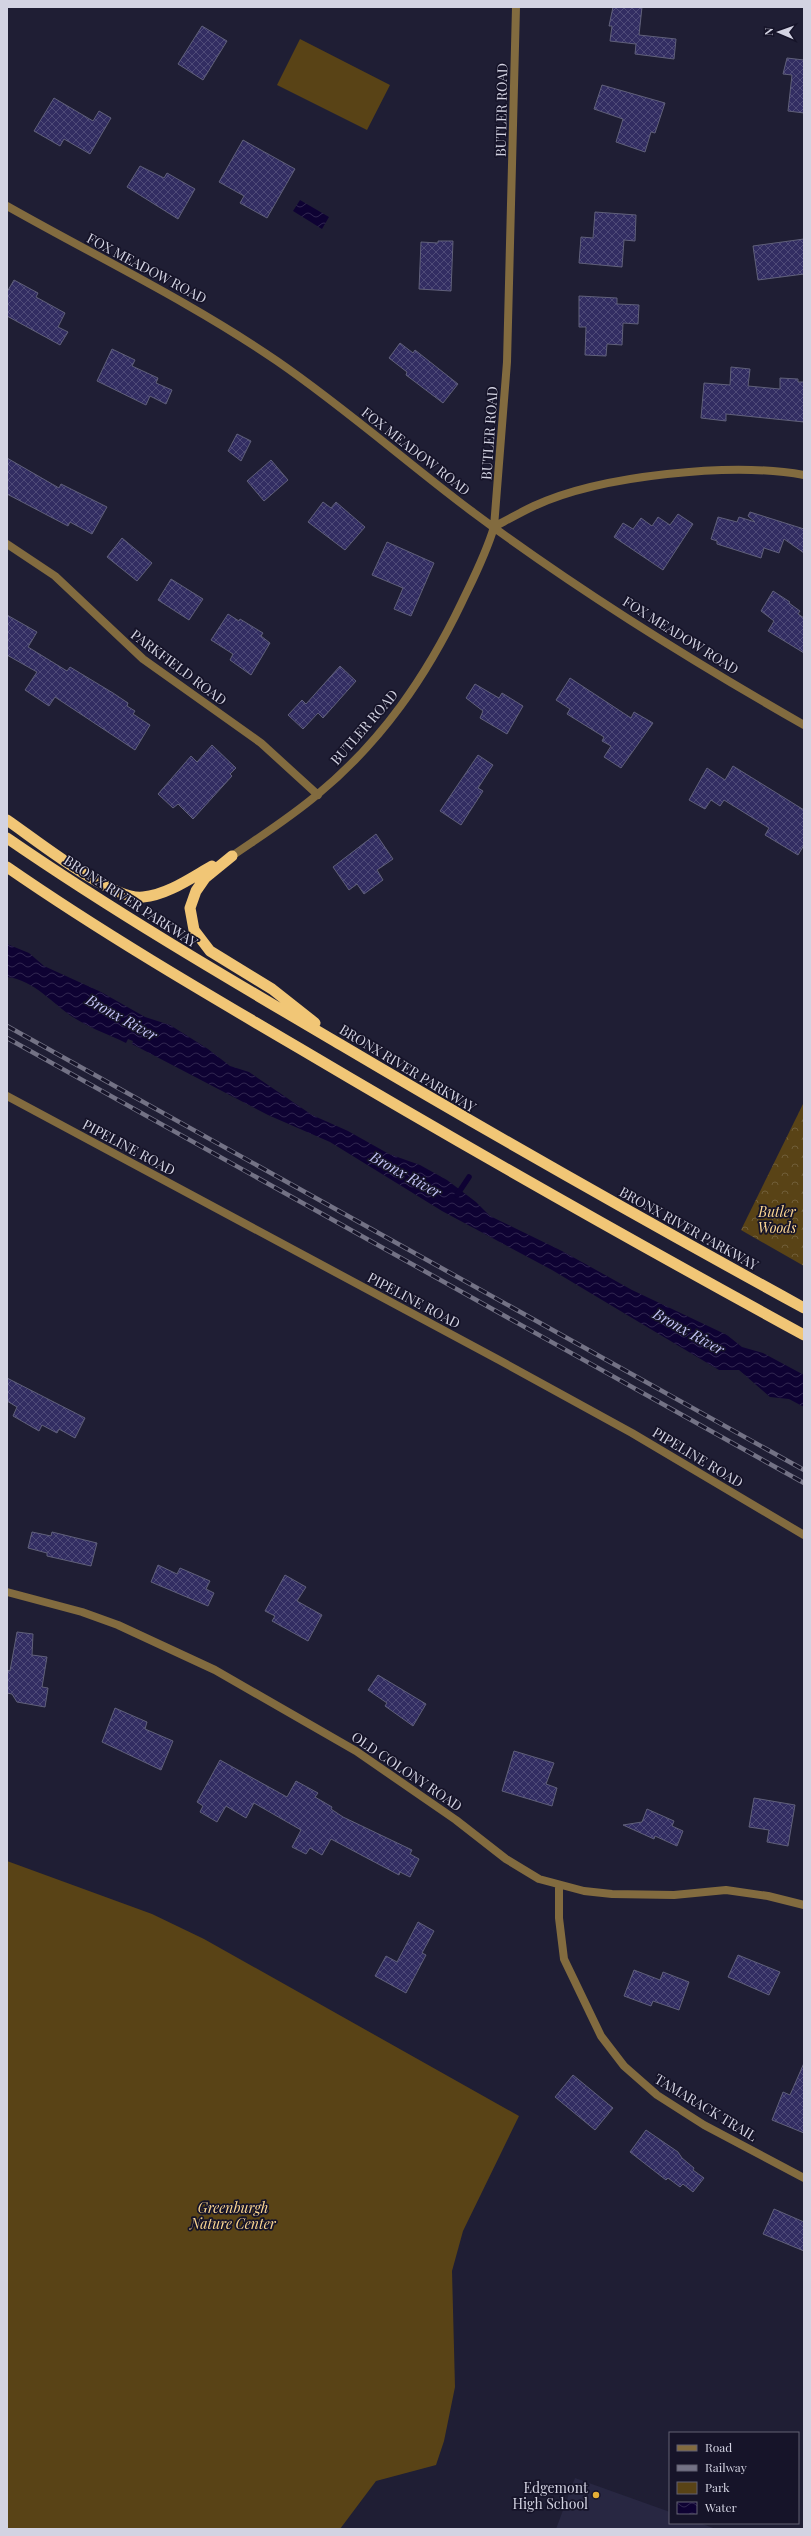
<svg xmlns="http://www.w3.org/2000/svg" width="811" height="2536" viewBox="0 0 811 2536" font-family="'Playfair Display',serif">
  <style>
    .built { fill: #282742 }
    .forest { fill: url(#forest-crowns) }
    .green { fill: #594316 }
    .water { fill: url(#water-waves) }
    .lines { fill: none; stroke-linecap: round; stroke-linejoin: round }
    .stream { stroke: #0e0233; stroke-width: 5.5 }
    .building { fill: url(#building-cross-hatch); stroke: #60607a }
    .minor { stroke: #826b3f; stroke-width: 8 }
    .tertiary { stroke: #826b3f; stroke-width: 8 }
    .trunk { stroke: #f1c676; stroke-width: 11 }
    .rail-casing { stroke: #737285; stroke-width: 4.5 }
    .rail { stroke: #161429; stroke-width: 3; stroke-dasharray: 9; stroke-linecap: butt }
    .poi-dot { fill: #e5ad36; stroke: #161429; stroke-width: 1.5 }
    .labels { text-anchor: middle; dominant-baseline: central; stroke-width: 3.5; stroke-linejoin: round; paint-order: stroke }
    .street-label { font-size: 14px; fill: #d3d3e2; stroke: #161429 }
    .park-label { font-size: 14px; font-style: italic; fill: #fed893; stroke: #161429 }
    .poi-label { font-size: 14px; fill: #d3d3e2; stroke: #161429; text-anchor: end }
    .water-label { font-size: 15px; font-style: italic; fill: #c3c3f6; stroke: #161429 }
  </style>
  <defs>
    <pattern id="forest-crowns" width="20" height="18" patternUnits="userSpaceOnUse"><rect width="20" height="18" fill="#594316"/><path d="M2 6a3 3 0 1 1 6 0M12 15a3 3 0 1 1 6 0" fill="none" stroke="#705d38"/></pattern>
    <pattern id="water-waves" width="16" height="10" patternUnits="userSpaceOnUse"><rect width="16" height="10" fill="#0e0233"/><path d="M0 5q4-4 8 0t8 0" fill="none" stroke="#302650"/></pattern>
    <pattern id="building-cross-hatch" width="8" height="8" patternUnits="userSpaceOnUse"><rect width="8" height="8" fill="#322d62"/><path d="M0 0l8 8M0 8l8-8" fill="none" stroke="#4f4b78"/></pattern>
  </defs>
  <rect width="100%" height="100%" fill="#1f1e34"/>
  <path class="built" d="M 575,2478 L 670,2512 L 670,2523 L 700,2523 L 716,2529 L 556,2529 Z"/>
  <path class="forest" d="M 804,1102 L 804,1266 L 741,1230 Z"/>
  <path class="green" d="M 300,39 L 390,85 L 367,130 L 277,85 Z
    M 7,1861 L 152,1914 L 204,1939 L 519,2116 L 463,2231 L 452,2271 L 455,2387 L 444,2441 L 436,2465 L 376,2481 L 340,2529 L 7,2529 Z"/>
  <path class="water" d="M 300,200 L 329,217 L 322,229 L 293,211 Z
    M 7,944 L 29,953 L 44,966 L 101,992 L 145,1017 L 170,1025 L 208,1049 L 230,1066 L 249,1072 L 312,1115 L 348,1131 L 389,1154 L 420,1165 L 447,1180 L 476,1202 L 490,1216 L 562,1251 L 632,1290 L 727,1335 L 742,1347 L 763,1353 L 804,1375 L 804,1407 L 789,1399 L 770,1397 L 739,1370 L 719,1370 L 552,1270 L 442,1211 L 330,1142 L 268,1115 L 132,1044 L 133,1041 L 128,1039 L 126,1043 C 110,1035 92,1029 76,1019 C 53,1005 35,980 7,977 Z"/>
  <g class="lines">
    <path class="stream" d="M 457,1195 L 469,1177"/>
  </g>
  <path class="building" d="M 613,7 L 642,7 L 639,35 L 676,39 L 674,59 L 635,54 L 636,44 L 610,41 L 612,26 L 609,26 Z
    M 202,26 L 227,41 L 203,80 L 178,64 Z
    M 787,58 L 804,60 L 804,113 L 788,111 L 792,75 L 783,74 Z
    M 602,85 L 665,103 L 655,133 L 651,132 L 645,152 L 616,142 L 623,119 L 594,109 Z
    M 54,98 L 93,121 L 99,111 L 111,118 L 90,154 L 64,139 L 60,146 L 34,131 Z
    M 243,140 L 295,169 L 267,218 L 240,203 L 244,196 L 219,182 Z
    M 140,166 L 164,178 L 167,173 L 195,189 L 178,219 L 127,187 Z
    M 595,212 L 636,215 L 635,241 L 624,240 L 622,267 L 579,263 L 581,237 L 593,238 Z
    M 804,239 L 804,274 L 758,280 L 753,246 Z
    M 438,241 L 453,241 L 451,291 L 419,289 L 421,242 L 438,243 Z
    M 14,280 L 38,293 L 36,297 L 65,313 L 58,327 L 68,332 L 60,345 L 7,316 L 7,292 Z
    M 579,296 L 617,298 L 617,304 L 639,305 L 638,324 L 623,323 L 622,345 L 607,344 L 606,356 L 585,355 L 586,327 L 579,327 Z
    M 400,343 L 413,353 L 415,350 L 458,384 L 443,403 L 406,375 L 407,372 L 389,358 Z
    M 112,349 L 135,360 L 132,366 L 158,378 L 156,383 L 172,390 L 166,404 L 150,396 L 146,405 L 97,381 Z
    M 731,367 L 750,369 L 748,386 L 780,389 L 780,378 L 798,379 L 798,382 L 804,382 L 804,422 L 726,414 L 726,421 L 701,418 L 704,383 L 730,385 Z
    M 237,434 L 251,441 L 241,461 L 228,451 Z
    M 7,458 L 59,488 L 61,484 L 107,507 L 92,534 L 70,522 L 68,526 L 7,494 Z
    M 271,460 L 288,480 L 264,501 L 247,481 Z
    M 323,502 L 331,508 L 336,502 L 365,527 L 345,550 L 308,522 Z
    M 750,512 L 804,529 L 804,553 L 784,539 L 779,553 L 764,548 L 761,558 L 717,544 L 717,541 L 711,539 L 718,517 L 737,522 L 739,517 L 755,522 L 748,516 Z
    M 678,514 L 693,524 L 663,570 L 614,537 L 623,523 L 633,529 L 641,518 L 652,526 L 658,517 L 670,525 Z
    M 122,538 L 152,563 L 137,581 L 107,557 Z
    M 387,542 L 434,563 L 411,616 L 394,609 L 403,588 L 372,575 Z
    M 171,579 L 203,599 L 189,620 L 158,600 Z
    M 773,591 L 790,602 L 789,603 L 800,611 L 798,614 L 804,618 L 804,653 L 768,631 L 774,621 L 761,611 Z
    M 228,614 L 239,621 L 240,619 L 263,633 L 261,636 L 270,643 L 251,675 L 230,660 L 233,654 L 211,640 Z
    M 7,615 L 37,632 L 28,647 L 67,671 L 70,667 L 113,693 L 128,703 L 127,706 L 135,711 L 133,714 L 150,725 L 135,750 L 55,697 L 49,706 L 25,690 L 37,672 L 7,655 Z
    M 340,666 L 356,681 L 323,718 L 318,713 L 303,729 L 288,715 L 302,700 L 306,704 Z
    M 570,678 L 631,718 L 634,712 L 653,723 L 621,768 L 604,757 L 611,746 L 602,741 L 604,737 L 567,714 L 570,709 L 556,700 Z
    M 475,684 L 499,698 L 502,693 L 523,706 L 507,734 L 480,718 L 483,711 L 466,698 Z
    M 212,745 L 236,768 L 230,774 L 232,776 L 193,819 L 178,804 L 173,808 L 158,794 L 191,756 L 197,762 Z
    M 478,755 L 493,765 L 478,788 L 483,791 L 461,825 L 440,811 Z
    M 733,766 L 804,810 L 804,845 L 798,855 L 765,835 L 769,828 L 724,800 L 720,806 L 711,800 L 705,809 L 689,800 L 707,768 L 725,780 Z
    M 376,834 L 393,859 L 377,870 L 383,880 L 364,894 L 357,884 L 349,890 L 333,867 Z
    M 7,1378 L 85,1418 L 75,1438 L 59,1429 L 57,1433 L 42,1425 L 39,1431 L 13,1416 L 17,1407 L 7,1401 Z
    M 32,1532 L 51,1536 L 52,1532 L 97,1543 L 91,1566 L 47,1556 L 47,1553 L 28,1548 Z
    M 158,1565 L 177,1574 L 180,1568 L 210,1581 L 206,1589 L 214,1593 L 208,1606 L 151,1582 Z
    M 285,1575 L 306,1587 L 297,1601 L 322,1615 L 308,1641 L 272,1621 L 275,1616 L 265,1611 Z
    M 17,1632 L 33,1634 L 32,1655 L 47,1657 L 42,1687 L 48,1688 L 45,1707 L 17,1702 L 12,1694 L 7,1693 L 7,1670 L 10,1671 Z
    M 378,1675 L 426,1704 L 413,1726 L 385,1706 L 387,1703 L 368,1690 Z
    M 115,1708 L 147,1722 L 145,1729 L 173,1741 L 161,1770 L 102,1742 Z
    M 514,1751 L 554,1763 L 546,1784 L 557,1788 L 552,1806 L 502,1791 Z
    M 220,1760 L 287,1797 L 296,1781 L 318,1793 L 315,1797 L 332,1807 L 331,1809 L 343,1817 L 412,1850 L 410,1854 L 419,1859 L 410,1877 L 400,1872 L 399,1875 L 331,1839 L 322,1855 L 310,1848 L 306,1854 L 292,1847 L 301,1830 L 254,1803 L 246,1818 L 226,1806 L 217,1822 L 200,1812 L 203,1806 L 197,1802 Z
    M 754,1798 L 795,1805 L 788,1846 L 767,1842 L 769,1830 L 749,1827 Z
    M 647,1809 L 674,1821 L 672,1826 L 683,1831 L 677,1846 L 655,1836 L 654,1839 L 623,1825 L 642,1822 Z
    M 418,1922 L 434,1931 L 422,1953 L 426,1955 L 406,1993 L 375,1976 L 386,1956 L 397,1962 Z
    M 738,1955 L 780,1972 L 769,1995 L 728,1977 Z
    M 634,1970 L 660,1980 L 663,1972 L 689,1982 L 679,2010 L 653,2001 L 651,2006 L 624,1996 Z
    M 804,2063 L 804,2133 L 772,2120 L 783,2092 L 790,2095 Z
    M 573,2075 L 613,2108 L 595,2130 L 555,2097 Z
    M 646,2130 L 678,2152 L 682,2158 L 694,2168 L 693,2170 L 704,2178 L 693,2192 L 683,2184 L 680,2187 L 668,2178 L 666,2180 L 630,2152 Z
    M 774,2209 L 804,2222 L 804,2251 L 763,2234 Z"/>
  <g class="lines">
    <path class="minor" d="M 7,206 C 97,257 191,302 277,361 C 344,407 405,461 470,510 C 576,589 690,660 804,725
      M 494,527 C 507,520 521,512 534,506 C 601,475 732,462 804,475
      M 7,544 L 55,576 L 143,659 L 261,743 L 318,795
      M 232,856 C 261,836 291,817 318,794 C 382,741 426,677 462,602 C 474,577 486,554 494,527 L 507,362 L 516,7
      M 7,1592 L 82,1612 L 118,1625 L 215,1670 L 356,1751 L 456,1820 L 506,1859 L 539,1879 L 584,1891 L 612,1894 L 674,1895 L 726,1890 L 768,1896 L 804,1905
      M 559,1886 L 559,1918 L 564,1959 L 601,2036 L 624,2066 L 657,2095 L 704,2125 L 804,2178"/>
    <path class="tertiary" d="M 7,1096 L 499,1360 L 632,1433 L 804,1535"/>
    <path class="trunk" d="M 7,820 C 35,839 112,901 143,897 C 167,895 191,878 212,866
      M 7,838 C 116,913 229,979 343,1046 C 495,1136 649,1223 804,1308
      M 232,856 L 205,878 L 196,891 L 190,908 L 194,930 L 210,951 L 272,989 L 315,1023
      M 7,867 C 101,932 200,990 299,1048 C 466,1147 634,1242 804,1335"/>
    <g class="rail-casing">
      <path id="rail" d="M 7,1026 L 804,1470
        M 7,1038 L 804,1483"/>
    </g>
    <use href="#rail" class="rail"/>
  </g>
  <circle class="poi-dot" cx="596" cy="2495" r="4"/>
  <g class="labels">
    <g class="street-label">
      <text transform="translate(501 110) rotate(-89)">BUTLER ROAD</text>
      <text transform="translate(147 268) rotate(28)">FOX MEADOW ROAD</text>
      <text transform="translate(489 433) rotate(-86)">BUTLER ROAD</text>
      <text transform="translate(416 451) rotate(38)">FOX MEADOW ROAD</text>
      <text transform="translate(681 635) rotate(32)">FOX MEADOW ROAD</text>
      <text transform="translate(179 667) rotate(37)">PARKFIELD ROAD</text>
      <text transform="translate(364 727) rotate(-49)">BUTLER ROAD</text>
      <text transform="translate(131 901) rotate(33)">BRONX RIVER PARKWAY</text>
      <text transform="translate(408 1068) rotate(31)">BRONX RIVER PARKWAY</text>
      <text transform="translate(129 1147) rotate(28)">PIPELINE ROAD</text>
      <text transform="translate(689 1228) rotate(29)">BRONX RIVER PARKWAY</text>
      <text transform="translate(414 1300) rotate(28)">PIPELINE ROAD</text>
      <text transform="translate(698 1457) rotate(31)">PIPELINE ROAD</text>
      <text transform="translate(407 1771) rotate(34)">OLD COLONY ROAD</text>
      <text transform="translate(706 2107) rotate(31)">TAMARACK TRAIL</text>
    </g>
    <g class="park-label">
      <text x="777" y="1211">Butler<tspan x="777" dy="16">Woods</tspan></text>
      <text x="233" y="2207">Greenburgh<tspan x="233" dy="16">Nature Center</tspan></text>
    </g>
    <g class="poi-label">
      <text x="588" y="2487">Edgemont<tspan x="588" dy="16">High School</tspan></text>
    </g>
    <g class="water-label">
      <text transform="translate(122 1017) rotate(29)">Bronx River</text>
      <text transform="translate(406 1174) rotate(29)">Bronx River</text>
      <text transform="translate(689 1331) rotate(29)">Bronx River</text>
    </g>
  </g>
  <rect width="811" height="2536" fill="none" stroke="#d3d3e2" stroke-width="16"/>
  <rect x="669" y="2432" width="130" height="92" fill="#161429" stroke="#626073"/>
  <rect x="677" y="2445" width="20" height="6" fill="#826b3f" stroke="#626073"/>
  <text x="705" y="2452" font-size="12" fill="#d3d3e2">Road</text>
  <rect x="677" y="2465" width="20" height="6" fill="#737285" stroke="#626073"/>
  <text x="705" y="2472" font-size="12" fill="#d3d3e2">Railway</text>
  <rect x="677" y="2482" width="20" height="12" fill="#594316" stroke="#626073"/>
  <text x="705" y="2492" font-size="12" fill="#d3d3e2">Park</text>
  <rect x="677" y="2502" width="20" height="12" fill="url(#water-waves)" stroke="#626073"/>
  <text x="705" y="2512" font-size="12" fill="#d3d3e2">Water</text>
  <g transform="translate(779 32) rotate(272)" stroke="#161429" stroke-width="3" paint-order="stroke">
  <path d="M0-3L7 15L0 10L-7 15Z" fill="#d3d3e2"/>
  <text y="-6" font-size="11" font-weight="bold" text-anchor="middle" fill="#d3d3e2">N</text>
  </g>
</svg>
